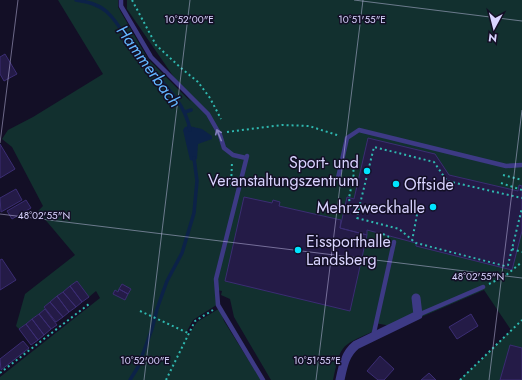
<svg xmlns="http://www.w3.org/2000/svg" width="522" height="380" viewBox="0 0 522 380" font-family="Jost,sans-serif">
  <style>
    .green { fill: #12302f }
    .water { fill: #0c2248 }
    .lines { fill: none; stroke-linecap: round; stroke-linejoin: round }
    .stream { stroke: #0c2248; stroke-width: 3.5 }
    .building { fill: #241b47; stroke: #3b2d73 }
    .path { stroke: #2fb8b0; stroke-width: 2; stroke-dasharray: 2 3; stroke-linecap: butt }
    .service { stroke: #3d3a85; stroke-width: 4.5 }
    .minor { stroke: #3d3a85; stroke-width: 9 }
    .oneway { stroke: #837fbc }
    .ticks { fill: none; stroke: #d9d4ff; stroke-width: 1; stroke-opacity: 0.45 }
    .poi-dot { fill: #00e5ff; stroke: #130f26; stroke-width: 1.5 }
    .labels { text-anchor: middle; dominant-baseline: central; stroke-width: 3; stroke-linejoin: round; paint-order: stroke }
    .poi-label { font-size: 16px; fill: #d9d4ff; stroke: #130f26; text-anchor: end }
    .water-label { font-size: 17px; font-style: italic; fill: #62b6ff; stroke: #130f26 }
    .ticks-label { font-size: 10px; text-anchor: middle; fill: #d9d4ff; stroke: #130f26; stroke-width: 3; stroke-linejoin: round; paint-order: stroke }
  </style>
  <rect width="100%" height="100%" fill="#130f26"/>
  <path class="green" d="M 58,0 L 118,0 L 118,7 L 148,59 L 191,102 L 127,9 L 127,0 L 522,0 L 522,348 L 510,345 L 500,380 L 459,380 L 480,361 L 511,330 L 484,290 L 398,327 L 374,323 L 372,332 C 339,346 341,346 333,380 L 271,380 L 234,317 L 230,299 L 221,295 L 222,291 L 217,290 L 218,304 L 193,320 L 187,331 L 189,334 L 197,322 L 220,308 L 224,321 L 261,380 L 0,380 L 0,377 L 100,298 L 96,291 L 89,297 L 77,281 L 44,307 L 45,309 L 19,329 L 16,326 L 25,294 L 75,255 L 38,211 L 43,206 L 12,147 L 2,139 L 8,130 L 33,117 L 103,74 Z"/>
  <path class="water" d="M 189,126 L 202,129 L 212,136 L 212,139 L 198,144 L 197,159 L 194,161 L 190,160 L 183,130 L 185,127 Z"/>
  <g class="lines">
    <path class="stream" d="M 76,0 C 88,2 98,4 107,12 C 119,23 125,37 134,50 C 153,76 184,96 190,130
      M 185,112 L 191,110
      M 130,380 L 138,367 L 152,329 L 157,309 L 163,292 L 167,281 L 182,253 L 194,213 L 197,181 L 194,158"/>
  </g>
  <path class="building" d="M 5,54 L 17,74 L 4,81 L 0,74 L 0,57 Z
    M 368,138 L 435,154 L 449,175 L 518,191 L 519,185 L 522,186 L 522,231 L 512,270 L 416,246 L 416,243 L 367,230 L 367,235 L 340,228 L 347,197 L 354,199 Z
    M 0,144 L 15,169 L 0,178 Z
    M 16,189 L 22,200 L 1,212 L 0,198 Z
    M 244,197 L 272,203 L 273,200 L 280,202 L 279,206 L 341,220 L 340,228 L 367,235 L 350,311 L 225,281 Z
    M 26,200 L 31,208 L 12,219 L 7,211 Z
    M 2,259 L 16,280 L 0,290 L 0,260 Z
    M 77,281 L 89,297 L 82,302 L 70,286 Z
    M 122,284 L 131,289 L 128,294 L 119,289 Z
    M 70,286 L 82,302 L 76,307 L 63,292 Z
    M 119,289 L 128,294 L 125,300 L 113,294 L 115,290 L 118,292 Z
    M 63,292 L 76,307 L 69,312 L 57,296 Z
    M 57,296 L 69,312 L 63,317 L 50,302 Z
    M 50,302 L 63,317 L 56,322 L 44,307 Z
    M 45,309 L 57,325 L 51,329 L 39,314 Z
    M 39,314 L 51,329 L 44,335 L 32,319 Z
    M 471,314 L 478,326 L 457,339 L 449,327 Z
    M 32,319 L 44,335 L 38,340 L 26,324 Z
    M 26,324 L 38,340 L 31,345 L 19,329 Z
    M 23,341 L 29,348 L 1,370 L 0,359 Z
    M 510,345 L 522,348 L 522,380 L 500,380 Z
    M 380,356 L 394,369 L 384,380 L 378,380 L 367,371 Z
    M 429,373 L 436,380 L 421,380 Z"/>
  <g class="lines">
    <path class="path" d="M 132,0 L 156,45 L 181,68 L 198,82 L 210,98 L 221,119
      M 227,132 L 282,125 L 309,126 L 340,136
      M 351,160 L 354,173 L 349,198 L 350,206 L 359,208 L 374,147 L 434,162 L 447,181 L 522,198
      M 503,175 L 522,180
      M 344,179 L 353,181
      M 501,183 L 522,190
      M 231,186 L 232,162
      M 359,208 L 357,218 L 399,229 L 416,243 L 505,266 L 508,265 L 522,208
      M 383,234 L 389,237
      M 412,241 L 419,204
      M 512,249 L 522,252
      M 489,284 L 505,276 L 522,262
      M 140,311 L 188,333
      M 0,373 L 89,304
      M 166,380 L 195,321 L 213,310
      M 460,380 L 522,320"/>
    <path class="service" d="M 121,0 L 121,6 L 151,57 L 208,114 L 220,135 L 224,148 L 233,155 L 246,158
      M 247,156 L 216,279 L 218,305 L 263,380
      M 338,178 L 347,138 L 359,130 L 506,166 L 522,165
      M 418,315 L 483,287
      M 373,337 L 394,242"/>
    <path class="minor" d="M 340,380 C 343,366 345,354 356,345 L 418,315 L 416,298"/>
  </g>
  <defs><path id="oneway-shaft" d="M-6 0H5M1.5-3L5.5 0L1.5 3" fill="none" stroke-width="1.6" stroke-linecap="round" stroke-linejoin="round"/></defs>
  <use class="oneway" href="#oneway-shaft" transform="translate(219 135) rotate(-112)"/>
  <path class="ticks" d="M 354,0 L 522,21M 0,143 L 18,0M 0,214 L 522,278M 144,380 L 190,0M 316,380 L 363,0M 489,380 L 522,110"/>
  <g class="poi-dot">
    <circle cx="367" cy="171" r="4"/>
    <circle cx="396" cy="184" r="4"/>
    <circle cx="433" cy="207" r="4"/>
    <circle cx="298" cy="250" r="4"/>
  </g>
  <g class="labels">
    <g class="poi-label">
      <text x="359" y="162">Sport- und<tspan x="359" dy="18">Veranstaltungszentrum</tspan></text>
      <text x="404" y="184" text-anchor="start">Offside</text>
      <text x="425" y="207">Mehrzweckhalle</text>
      <text x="306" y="241" text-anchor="start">Eissporthalle<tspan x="306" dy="18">Landsberg</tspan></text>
    </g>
    <g class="water-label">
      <text transform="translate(149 66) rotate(54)">Hammerbach</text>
    </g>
  </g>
  <g class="ticks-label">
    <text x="189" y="23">10°52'00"E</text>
    <text x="362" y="23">10°51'55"E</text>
    <text x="44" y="219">48°02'55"N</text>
    <text x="478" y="280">48°02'55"N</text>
    <text x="145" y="364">10°52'00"E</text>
    <text x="317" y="364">10°51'55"E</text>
  </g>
  <g transform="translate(494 28) rotate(187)" stroke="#130f26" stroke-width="3" paint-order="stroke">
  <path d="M0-3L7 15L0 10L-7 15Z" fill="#d9d4ff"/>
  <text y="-6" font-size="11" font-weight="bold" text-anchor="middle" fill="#d9d4ff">N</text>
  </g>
</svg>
